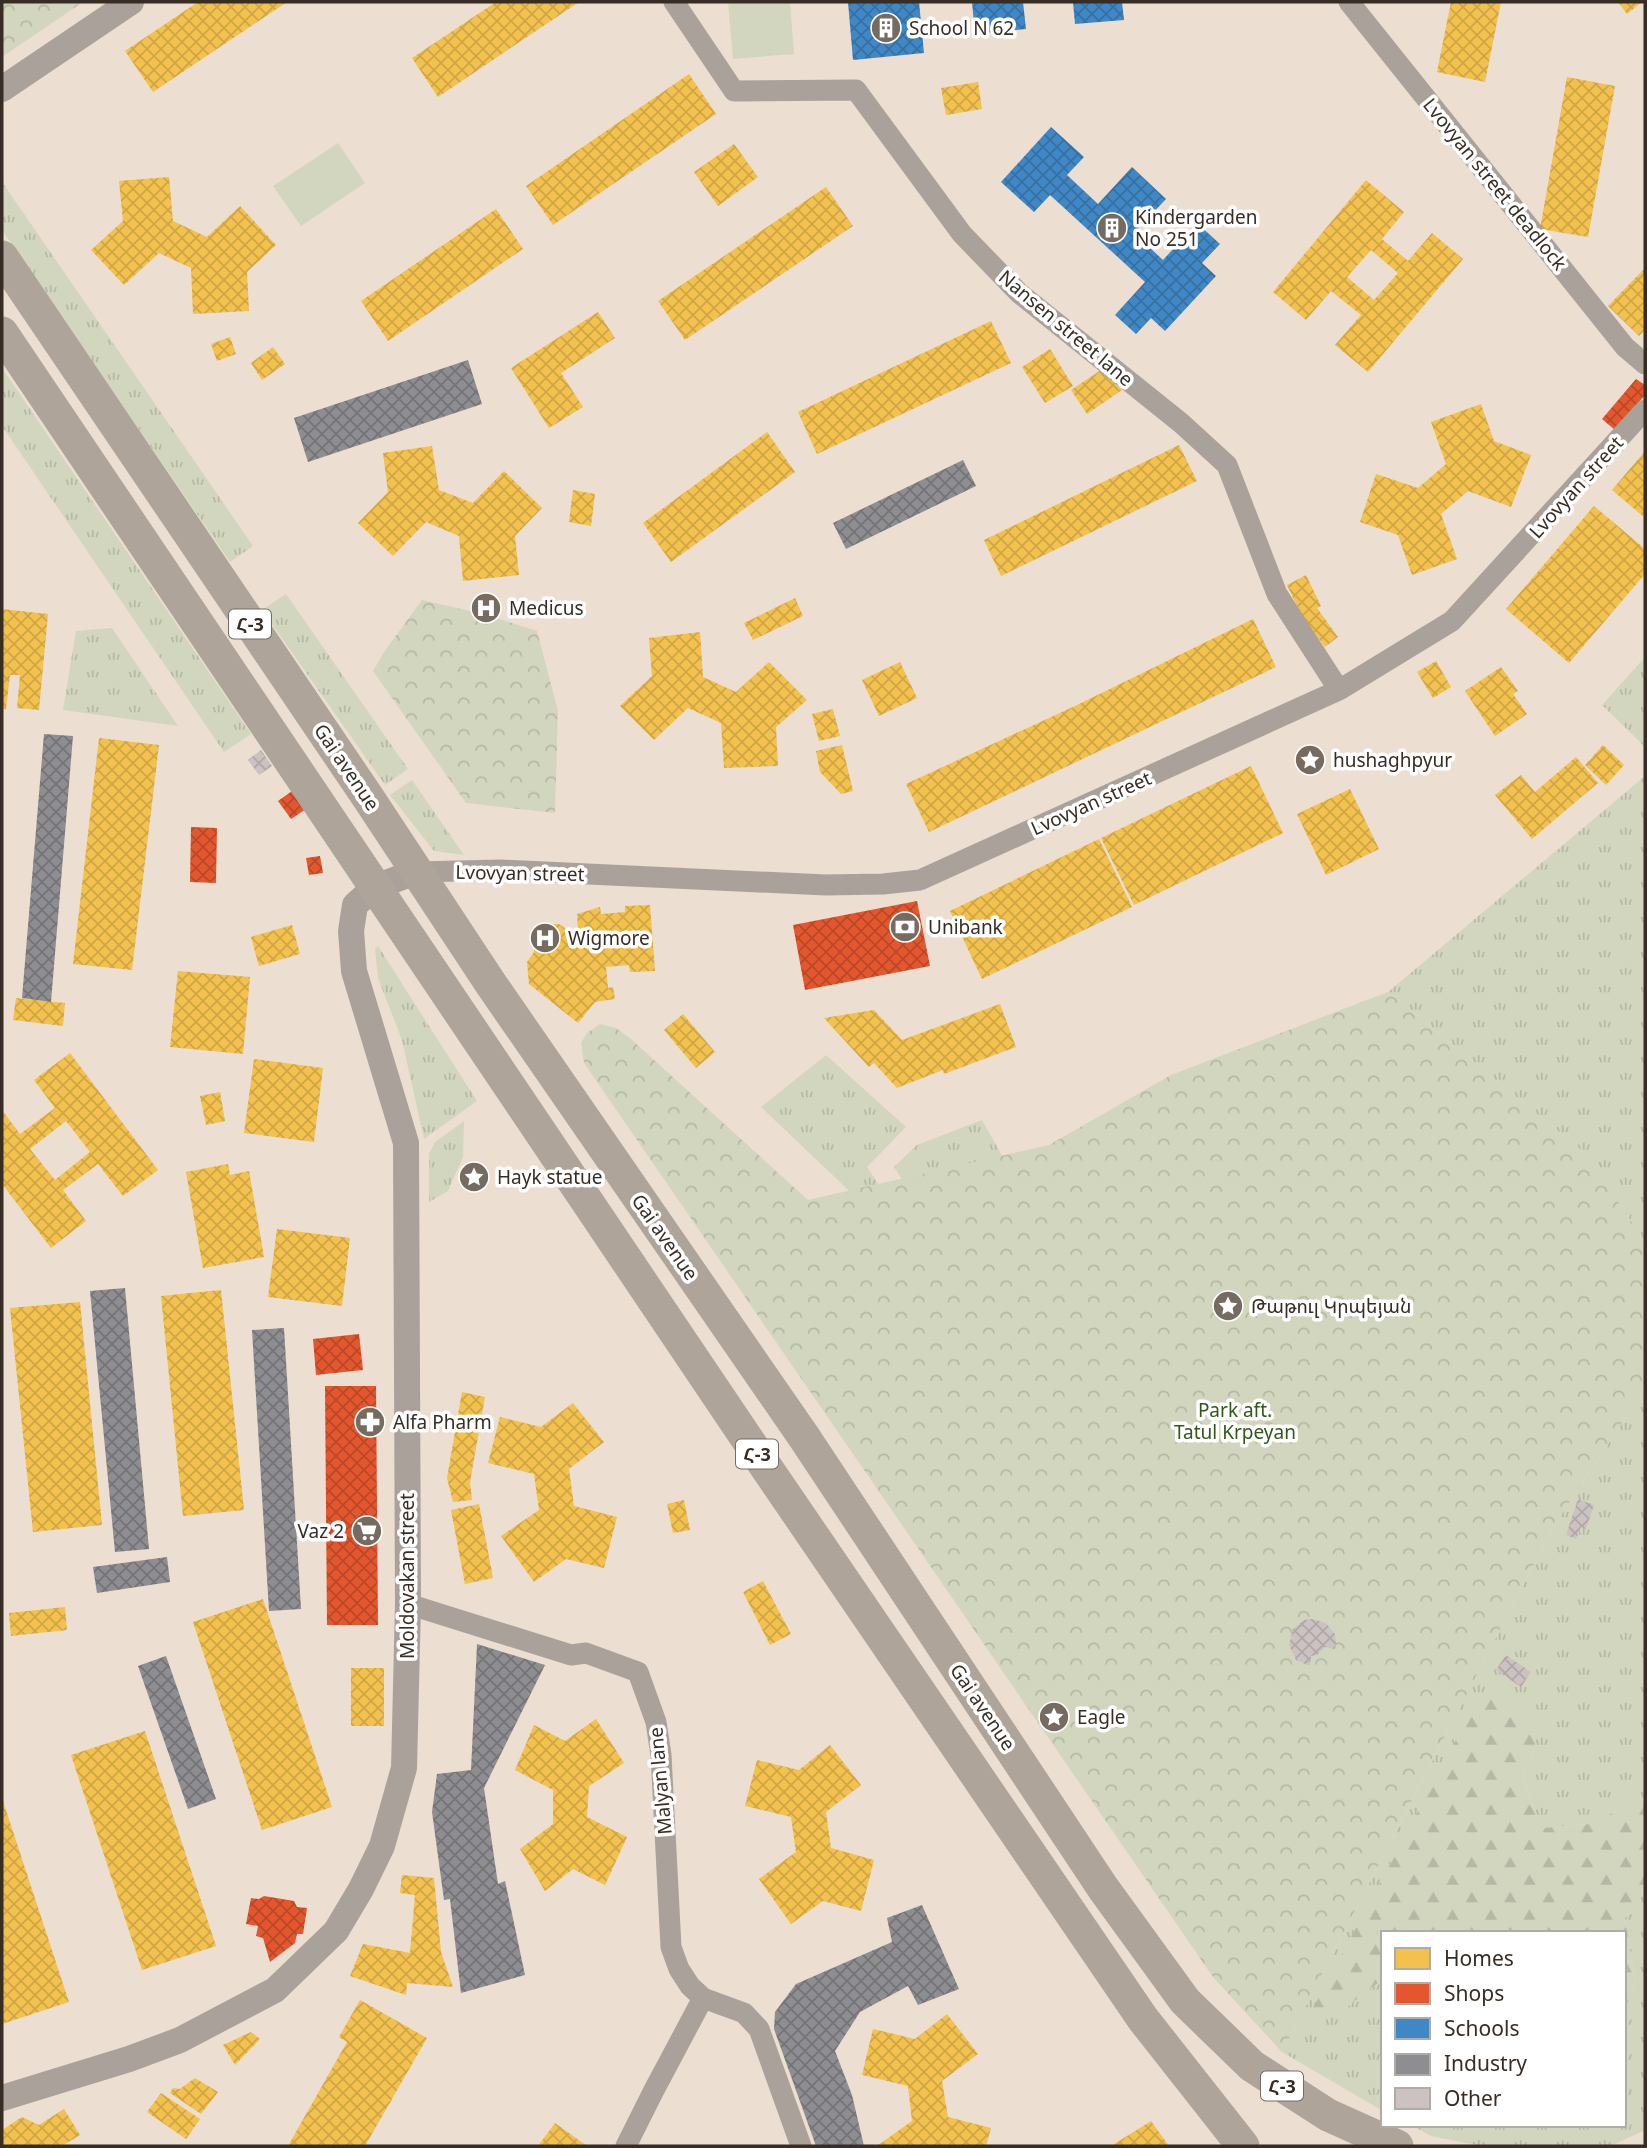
<svg xmlns="http://www.w3.org/2000/svg" width="1647" height="2148" viewBox="0 0 1647 2148" font-family="'Noto Sans','Noto Sans Armenian',sans-serif">
  <style>
    .grass { fill: url(#grass-tufts) }
    .forest { fill: url(#forest-firs) }
    .park { fill: url(#park-crowns) }
    .garden { fill: #d2d6bf }
    .homes { fill: url(#homes-cross-hatch); fill-rule: evenodd }
    .shops { fill: url(#shops-cross-hatch) }
    .schools { fill: url(#schools-cross-hatch) }
    .industry { fill: url(#industry-cross-hatch) }
    .building { fill: url(#building-cross-hatch) }
    .lines { fill: none; stroke-linecap: round; stroke-linejoin: round }
    .minor { stroke: #aaa29a; stroke-width: 21 }
    .tertiary { stroke: #aaa29a; stroke-width: 26 }
    .primary { stroke: #aea49a; stroke-width: 33 }
    .labels { text-anchor: middle; dominant-baseline: central; stroke-width: 7; stroke-linejoin: round; paint-order: stroke }
    .shield { fill: #fff; stroke: #736c66; stroke-width: 2 }
    .shield-label { font-size: 18px; font-weight: bold; fill: #372d24 }
    .poi-label { font-size: 19px; fill: #372d24; stroke: #fff; text-anchor: start }
    .street-label { font-size: 19px; fill: #372d24; stroke: #fff }
    .park-label { font-size: 19px; fill: #325718; stroke: #fff }
  </style>
  <defs>
    <pattern id="grass-tufts" width="24" height="20" patternUnits="userSpaceOnUse" patternTransform="scale(1.75)"><rect width="24" height="20" fill="#d2d6bf"/><path d="M3 7l-1-3M5 7V3M7 7l1-3M15 17l-1-3M17 17v-4M19 17l1-3" fill="none" stroke="#b5b8a4"/></pattern>
    <pattern id="forest-firs" width="22" height="20" patternUnits="userSpaceOnUse" patternTransform="scale(1.75)"><rect width="22" height="20" fill="#d2d6bf"/><path d="M5 1l3.5 6h-7zM16 11l3.5 6h-7z" fill="#b5b8a4"/></pattern>
    <pattern id="park-crowns" width="20" height="18" patternUnits="userSpaceOnUse" patternTransform="scale(1.75)"><rect width="20" height="18" fill="#d2d6bf"/><path d="M2 6a3 3 0 1 1 6 0M12 15a3 3 0 1 1 6 0" fill="none" stroke="#b5b8a4"/></pattern>
    <pattern id="homes-cross-hatch" width="8" height="8" patternUnits="userSpaceOnUse" patternTransform="scale(1.75)"><rect width="8" height="8" fill="#f2c14e"/><path d="M0 0l8 8M0 8l8-8" fill="none" stroke="#d0a644"/></pattern>
    <pattern id="shops-cross-hatch" width="8" height="8" patternUnits="userSpaceOnUse" patternTransform="scale(1.75)"><rect width="8" height="8" fill="#e4572e"/><path d="M0 0l8 8M0 8l8-8" fill="none" stroke="#ba4827"/></pattern>
    <pattern id="schools-cross-hatch" width="8" height="8" patternUnits="userSpaceOnUse" patternTransform="scale(1.75)"><rect width="8" height="8" fill="#3f88c5"/><path d="M0 0l8 8M0 8l8-8" fill="none" stroke="#3670a0"/></pattern>
    <pattern id="industry-cross-hatch" width="8" height="8" patternUnits="userSpaceOnUse" patternTransform="scale(1.75)"><rect width="8" height="8" fill="#8d8d92"/><path d="M0 0l8 8M0 8l8-8" fill="none" stroke="#747477"/></pattern>
    <pattern id="building-cross-hatch" width="8" height="8" patternUnits="userSpaceOnUse" patternTransform="scale(1.75)"><rect width="8" height="8" fill="#ccc2c2"/><path d="M0 0l8 8M0 8l8-8" fill="none" stroke="#b0a7a7"/></pattern>
  </defs>
  <rect width="100%" height="100%" fill="#ecded1"/>
  <path class="grass" d="M 2,182 L 253,546 L 230,562 L 2,230 Z
    M 2,368 L 251,734 L 224,752 L 2,426 Z
    M 286,594 L 408,769 L 385,785 L 262,610 Z
    M 112,628 L 178,726 L 63,710 L 76,631 Z
    M 1645,657 L 1645,747 L 1602,705 Z
    M 1645,776 L 1645,1242 L 1586,1154 L 1388,992 Z
    M 412,780 L 464,855 L 434,851 L 390,795 Z
    M 378,946 L 477,1101 L 424,1139 L 402,1040 L 378,978 L 375,949 Z
    M 826,1055 L 906,1127 L 867,1167 L 885,1194 L 863,1204 L 761,1107 Z
    M 982,1120 L 1015,1179 L 910,1192 L 894,1167 L 917,1145 Z
    M 464,1121 L 463,1157 L 448,1191 L 429,1202 L 429,1154 L 435,1142 Z
    M 1645,1388 L 1645,1797 L 1590,1824 L 1542,1828 L 1522,1777 L 1535,1747 L 1311,2011 L 1335,2016 L 1383,1979 L 1383,2111 L 1282,2052 L 1553,1527 Z
    M 1645,1891 L 1645,2130 L 1611,2146 L 1481,2146 L 1431,2136 L 1411,2125 L 1624,2125 L 1624,2012 L 1635,1982 L 1625,1918 Z"/>
  <path class="forest" d="M 1481,1693 L 1505,1698 L 1534,1719 L 1535,1747 L 1522,1777 L 1542,1828 L 1590,1824 L 1645,1797 L 1645,1891 L 1625,1918 L 1635,1982 L 1624,2012 L 1624,1933 L 1383,1933 L 1383,1979 L 1335,2016 L 1311,2012 Z"/>
  <path class="park" d="M 2,2 L 83,2 L 2,57 Z
    M 422,600 L 483,614 L 537,631 L 558,711 L 555,813 L 466,803 L 373,671 L 384,652 Z
    M 1388,992 L 1586,1154 L 1645,1242 L 1645,1388 L 1553,1527 L 1282,2052 L 1213,1977 L 584,1063 L 581,1043 L 587,1033 L 600,1024 L 616,1028 L 631,1039 L 808,1200 L 1049,1145 L 1171,1075 Z"/>
  <path class="garden" d="M 728,2 L 790,2 L 794,54 L 733,59 Z
    M 338,143 L 365,183 L 301,226 L 273,186 Z"/>
  <path class="homes" d="M 198,2 L 287,2 L 153,92 L 125,51 Z
    M 496,2 L 579,2 L 438,97 L 412,58 Z
    M 1451,2 L 1501,2 L 1485,82 L 1437,72 Z
    M 1618,2 L 1642,2 L 1627,14 Z
    M 689,74 L 716,114 L 553,225 L 526,186 Z
    M 1567,77 L 1615,86 L 1588,237 L 1540,229 Z
    M 978,82 L 982,109 L 946,115 L 941,88 Z
    M 734,144 L 758,177 L 718,206 L 694,172 Z
    M 169,177 L 173,221 L 207,237 L 240,206 L 276,245 L 247,272 L 249,311 L 193,314 L 191,268 L 159,253 L 124,285 L 91,250 L 123,221 L 119,181 Z
    M 1366,180 L 1404,212 L 1382,239 L 1408,261 L 1432,233 L 1463,259 L 1368,372 L 1335,345 L 1361,315 L 1331,291 L 1306,320 L 1273,292 ZM 1371,250 L 1398,273 L 1374,300 L 1347,277 Z
    M 826,187 L 853,226 L 685,340 L 658,301 Z
    M 496,209 L 523,249 L 388,341 L 361,301 Z
    M 1645,268 L 1645,330 L 1639,336 L 1608,306 Z
    M 598,312 L 615,338 L 561,373 L 583,407 L 549,428 L 511,368 Z
    M 991,321 L 1011,363 L 817,454 L 798,412 Z
    M 230,337 L 236,354 L 217,361 L 211,344 Z
    M 273,347 L 285,364 L 262,380 L 251,363 Z
    M 1050,349 L 1073,386 L 1045,403 L 1022,367 Z
    M 1101,370 L 1122,390 L 1087,414 L 1071,390 Z
    M 1481,404 L 1494,441 L 1531,455 L 1511,507 L 1468,491 L 1441,514 L 1457,559 L 1412,575 L 1398,535 L 1360,522 L 1376,474 L 1418,488 L 1446,464 L 1431,422 Z
    M 767,432 L 795,472 L 671,562 L 643,523 Z
    M 1179,445 L 1197,481 L 1001,576 L 984,540 Z
    M 432,446 L 439,490 L 473,503 L 504,471 L 542,508 L 515,536 L 519,575 L 463,581 L 459,536 L 426,522 L 393,556 L 358,523 L 388,492 L 383,453 Z
    M 1645,451 L 1645,518 L 1612,490 Z
    M 573,490 L 595,494 L 591,526 L 569,522 Z
    M 1594,506 L 1645,549 L 1645,574 L 1569,663 L 1506,609 Z
    M 1306,575 L 1321,606 L 1317,608 L 1338,637 L 1325,647 L 1302,616 L 1287,585 Z
    M 795,598 L 803,616 L 753,640 L 744,623 Z
    M 2,609 L 48,614 L 39,710 L 17,708 L 20,675 L 10,675 L 6,709 L 2,709 Z
    M 1253,619 L 1276,667 L 929,832 L 906,784 L 1075,706 Z
    M 700,632 L 703,677 L 736,692 L 769,662 L 807,700 L 776,727 L 778,766 L 724,768 L 721,723 L 688,708 L 654,740 L 620,706 L 652,676 L 649,638 Z
    M 1436,661 L 1451,687 L 1433,698 L 1417,672 Z
    M 900,662 L 917,698 L 879,716 L 862,680 Z
    M 1501,667 L 1518,691 L 1513,694 L 1527,714 L 1495,736 L 1465,691 Z
    M 833,709 L 840,736 L 819,741 L 812,714 Z
    M 99,738 L 159,745 L 132,970 L 73,964 Z
    M 842,745 L 853,791 L 841,794 L 820,772 L 816,751 Z
    M 1603,745 L 1624,765 L 1606,785 L 1585,765 Z
    M 1576,757 L 1598,783 L 1532,839 L 1495,795 L 1521,775 L 1535,792 Z
    M 1251,766 L 1283,833 L 1134,905 L 1101,838 Z
    M 1350,789 L 1379,849 L 1326,875 L 1297,814 Z
    M 1099,839 L 1132,907 L 982,979 L 950,911 Z
    M 650,905 L 655,971 L 630,972 L 629,965 L 606,967 L 608,988 L 613,987 L 615,999 L 595,1002 L 578,1023 L 529,984 L 527,962 L 534,952 L 534,932 L 540,927 L 546,924 L 559,924 L 569,931 L 578,930 L 577,914 L 600,907 L 601,914 L 625,912 L 625,906 Z
    M 292,925 L 300,954 L 259,966 L 251,937 Z
    M 178,971 L 250,977 L 243,1054 L 170,1047 Z
    M 16,998 L 65,1003 L 63,1026 L 13,1020 Z
    M 1000,1004 L 1016,1047 L 944,1074 L 943,1070 L 897,1088 L 874,1063 L 869,1067 L 824,1018 L 874,1010 L 902,1040 Z
    M 683,1014 L 715,1052 L 696,1068 L 664,1030 Z
    M 70,1053 L 158,1170 L 123,1196 L 98,1164 L 63,1190 L 86,1221 L 51,1248 L 2,1184 L 2,1110 L 20,1134 L 55,1108 L 34,1080 ZM 66,1121 L 90,1152 L 55,1180 L 30,1149 Z
    M 254,1059 L 323,1068 L 314,1142 L 244,1133 Z
    M 220,1092 L 225,1121 L 206,1125 L 200,1096 Z
    M 228,1164 L 230,1175 L 249,1171 L 264,1257 L 203,1268 L 186,1172 Z
    M 277,1229 L 350,1238 L 342,1306 L 268,1297 Z
    M 221,1290 L 244,1510 L 183,1516 L 161,1296 Z
    M 80,1302 L 102,1525 L 33,1532 L 10,1308 Z
    M 462,1392 L 485,1397 L 470,1482 L 472,1500 L 453,1502 L 447,1478 Z
    M 573,1403 L 604,1442 L 569,1469 L 574,1506 L 617,1517 L 604,1568 L 566,1559 L 534,1582 L 501,1536 L 539,1510 L 534,1474 L 488,1463 L 500,1417 L 541,1427 Z
    M 684,1500 L 690,1530 L 673,1533 L 667,1504 Z
    M 479,1504 L 493,1578 L 465,1584 L 451,1510 Z
    M 763,1581 L 791,1634 L 770,1645 L 743,1592 Z
    M 263,1599 L 332,1807 L 262,1830 L 193,1622 Z
    M 65,1607 L 67,1630 L 11,1636 L 9,1613 Z
    M 351,1668 L 384,1668 L 384,1726 L 351,1726 Z
    M 596,1719 L 624,1763 L 589,1786 L 587,1817 L 627,1837 L 605,1885 L 573,1869 L 545,1891 L 520,1849 L 553,1824 L 553,1790 L 515,1770 L 534,1725 L 565,1741 Z
    M 145,1731 L 216,1946 L 142,1970 L 71,1755 Z
    M 830,1745 L 861,1785 L 826,1812 L 831,1848 L 874,1860 L 861,1911 L 823,1901 L 791,1924 L 759,1879 L 796,1852 L 791,1817 L 745,1806 L 757,1760 L 799,1770 Z
    M 2,1798 L 69,2002 L 2,2024 Z
    M 402,1875 L 434,1878 L 441,1952 L 453,1987 L 407,1983 L 406,1995 L 350,1976 L 363,1944 L 410,1953 L 415,1895 L 400,1893 Z
    M 360,2000 L 427,2038 L 365,2146 L 288,2146 L 347,2042 L 339,2037 Z
    M 947,2014 L 978,2054 L 942,2081 L 948,2117 L 991,2128 L 986,2146 L 877,2146 L 912,2121 L 908,2086 L 862,2075 L 873,2029 L 915,2039 Z
    M 251,2032 L 260,2039 L 235,2065 L 223,2045 Z
    M 195,2078 L 218,2092 L 201,2114 L 170,2093 L 173,2088 L 180,2089 Z
    M 161,2093 L 200,2119 L 186,2139 L 147,2112 Z
    M 64,2109 L 80,2135 L 62,2146 L 2,2146 L 2,2130 L 22,2117 L 39,2125 Z
    M 1151,2121 L 1169,2146 L 1111,2146 Z
    M 555,2123 L 587,2146 L 538,2146 Z"/>
  <path class="shops" d="M 1636,379 L 1645,385 L 1645,395 L 1615,430 L 1602,419 Z
    M 292,791 L 306,809 L 291,819 L 278,801 Z
    M 191,827 L 217,828 L 216,883 L 190,882 Z
    M 320,856 L 323,873 L 309,875 L 306,858 Z
    M 917,901 L 930,966 L 805,990 L 793,925 Z
    M 359,1334 L 363,1370 L 316,1375 L 313,1339 Z
    M 325,1386 L 376,1386 L 378,1625 L 327,1625 Z
    M 264,1896 L 294,1901 L 297,1907 L 307,1908 L 303,1934 L 297,1934 L 295,1943 L 270,1962 L 263,1938 L 256,1936 L 258,1926 L 246,1924 L 251,1898 L 259,1899 Z"/>
  <path class="schools" d="M 848,2 L 919,2 L 924,53 L 853,60 Z
    M 972,2 L 1023,2 L 1026,29 L 975,34 Z
    M 1073,2 L 1122,2 L 1124,20 L 1075,24 Z
    M 1051,127 L 1084,157 L 1067,175 L 1098,204 L 1132,167 L 1166,199 L 1134,233 L 1163,260 L 1197,223 L 1220,244 L 1202,263 L 1216,276 L 1165,331 L 1151,318 L 1136,334 L 1115,315 L 1145,282 L 1050,195 L 1034,212 L 1001,182 Z"/>
  <path class="industry" d="M 468,360 L 482,404 L 308,462 L 294,418 Z
    M 963,460 L 976,486 L 846,549 L 833,523 Z
    M 44,734 L 73,736 L 51,1002 L 22,998 Z
    M 125,1288 L 149,1549 L 115,1552 L 90,1291 Z
    M 284,1328 L 301,1609 L 269,1611 L 252,1330 Z
    M 167,1557 L 170,1582 L 97,1593 L 93,1567 Z
    M 477,1644 L 545,1665 L 484,1788 L 498,1884 L 505,1881 L 525,1975 L 461,1993 L 450,1899 L 444,1900 L 432,1812 L 437,1774 L 471,1770 Z
    M 166,1656 L 216,1799 L 188,1809 L 138,1666 Z
    M 922,1905 L 959,1989 L 918,2005 L 908,1986 L 860,2012 L 835,2051 L 852,2095 L 864,2146 L 816,2146 L 774,2029 L 775,2012 L 796,1984 L 892,1942 L 887,1918 Z"/>
  <path class="building" d="M 261,750 L 272,766 L 259,775 L 248,760 Z
    M 1578,1499 L 1594,1505 L 1586,1529 L 1581,1527 L 1576,1539 L 1566,1535 Z
    M 1312,1619 L 1326,1623 L 1335,1634 L 1336,1642 L 1335,1649 L 1325,1647 L 1317,1655 L 1311,1656 L 1310,1666 L 1296,1660 L 1289,1645 L 1293,1629 L 1304,1620 Z
    M 1506,1655 L 1531,1672 L 1521,1687 L 1496,1670 Z"/>
  <g class="lines">
    <path class="minor" d="M 674,2 L 734,91 L 856,90 L 962,234 L 1019,293 L 1181,423 L 1227,465 L 1277,594 L 1339,690
      M 1349,2 L 1625,347 L 1645,364
      M 416,872 L 501,870 L 826,885 L 883,884 L 920,880 L 1339,690 L 1452,621 L 1645,410
      M 408,1604 L 571,1655 L 586,1653 L 638,1672 L 656,1722 L 661,1755 L 671,1947 L 679,1969 L 690,1986 L 703,1998 L 744,2013 L 759,2029 L 801,2146
      M 626,2146 L 653,2092 L 703,1998"/>
    <path class="tertiary" d="M 2,89 L 131,2
      M 2,2098 L 129,2059 L 180,2040 L 275,1990 L 336,1931 L 361,1889 L 382,1846 L 404,1768 L 408,1604 L 406,1143 L 354,971 L 351,931 L 355,905 L 375,887 L 416,872"/>
    <path class="primary" d="M 2,257 L 369,799 L 491,984 L 804,1437 L 1103,1888 L 1185,2001 L 1252,2066 L 1328,2115 L 1397,2146
      M 2,333 L 766,1467 L 1143,2019 L 1243,2146"/>
  </g>
  <defs>
    <g id="building-disc" transform="scale(1.575)"><circle r="9.5" fill="#766b61" stroke="#fff"/><path d="M-4-6H4V6H1V3H-1V6H-4ZM-2.5-4.3h1.7v1.8h-1.7ZM.8-4.3h1.7v1.8H.8ZM-2.5-1h1.7V.8h-1.7ZM.8-1h1.7V.8H.8Z" fill="#fff"/></g>
    <g id="hospital-disc" transform="scale(1.575)"><circle r="9.5" fill="#766b61" stroke="#fff"/><path d="M-5-5h3v3.5h4V-5h3V5h-3V1.5h-4V5h-3Z" fill="#fff"/></g>
    <g id="sight-disc" transform="scale(1.575)"><circle r="9.5" fill="#766b61" stroke="#fff"/><path d="M0-6L1.8-2.2L6-1.7L2.9 1.2L3.7 5.4L0 3.3L-3.7 5.4L-2.9 1.2L-6-1.7L-1.8-2.2Z" fill="#fff"/></g>
    <g id="bank-disc" transform="scale(1.575)"><circle r="9.5" fill="#766b61" stroke="#fff"/><path d="M-6-4H6V4H-6ZM0-2.3a2.3 2.3 0 1 0 0 4.6a2.3 2.3 0 1 0 0-4.6Z" fill="#fff"/></g>
    <g id="pharmacy-disc" transform="scale(1.575)"><circle r="9.5" fill="#766b61" stroke="#fff"/><path d="M-2-6h4v4h4v4h-4v4h-4v-4h-4v-4h4Z" fill="#fff"/></g>
    <g id="supermarket-disc" transform="scale(1.575)"><circle r="9.5" fill="#766b61" stroke="#fff"/><path d="M-6-5.5h2.5l.6 2H6L4.5 2H-2.5L-4.4-4H-6ZM-1.5 3.2a1.3 1.3 0 1 0 .1 0ZM3 3.2a1.3 1.3 0 1 0 .1 0Z" fill="#fff"/></g>
  </defs>
  <g fill-rule="evenodd">
    <use href="#building-disc" x="886" y="28"/>
    <use href="#building-disc" x="1112" y="228"/>
    <use href="#hospital-disc" x="486" y="608"/>
    <use href="#sight-disc" x="1310" y="760"/>
    <use href="#bank-disc" x="905" y="927"/>
    <use href="#hospital-disc" x="545" y="938"/>
    <use href="#sight-disc" x="474" y="1177"/>
    <use href="#sight-disc" x="1228" y="1306"/>
    <use href="#pharmacy-disc" x="370" y="1422"/>
    <use href="#supermarket-disc" x="367" y="1531"/>
    <use href="#sight-disc" x="1054" y="1717"/>
  </g>
  <g class="labels">
    <g class="shield">
      <rect x="229" y="609.5" width="42" height="29" rx="5"/>
      <rect x="736" y="1439.5" width="42" height="29" rx="5"/>
      <rect x="1261" y="2071.5" width="42" height="29" rx="5"/>
    </g>
    <g class="shield-label">
      <text x="250" y="624">Հ-3</text>
      <text x="757" y="1454">Հ-3</text>
      <text x="1282" y="2086">Հ-3</text>
    </g>
    <g class="poi-label">
      <text x="909" y="28">School N 62</text>
      <text x="1135" y="217">Kindergarden<tspan x="1135" dy="22">No 251</tspan></text>
      <text x="509" y="608">Medicus</text>
      <text x="1333" y="760">hushaghpyur</text>
      <text x="928" y="927">Unibank</text>
      <text x="568" y="938">Wigmore</text>
      <text x="497" y="1177">Hayk statue</text>
      <text x="1251" y="1306">Թաթուլ Կրպեյան</text>
      <text x="393" y="1422">Alfa Pharm</text>
      <text x="344" y="1531" text-anchor="end">Vaz 2</text>
      <text x="1077" y="1717">Eagle</text>
    </g>
    <g class="street-label">
      <text transform="translate(1495 184) rotate(51)">Lvovyan street deadlock</text>
      <text transform="translate(1066 328) rotate(40)">Nansen street lane</text>
      <text transform="translate(1576 487) rotate(-48)">Lvovyan street</text>
      <text transform="translate(347 767) rotate(56)">Gai avenue</text>
      <text transform="translate(1091 803) rotate(-24)">Lvovyan street</text>
      <text transform="translate(520 873) rotate(1)">Lvovyan street</text>
      <text transform="translate(665 1237) rotate(55)">Gai avenue</text>
      <text transform="translate(407 1576) rotate(-90)">Moldovakan street</text>
      <text transform="translate(983 1707) rotate(56)">Gai avenue</text>
      <text transform="translate(660 1781) rotate(-95)">Malyan lane</text>
    </g>
    <g class="park-label">
      <text x="1235" y="1410">Park aft.<tspan x="1235" dy="22">Tatul Krpeyan</tspan></text>
    </g>
  </g>
  <rect width="1647" height="2148" fill="none" stroke="#372d24" stroke-width="7"/>
  <rect x="1381" y="1931" width="245" height="196" fill="#ffffff" stroke="#afaba7" stroke-width="2"/>
  <rect x="1395" y="1948" width="35" height="21" fill="#f2c14e" stroke="#afaba7" stroke-width="2"/>
  <text x="1444" y="1966" font-size="21" fill="#372d24">Homes</text>
  <rect x="1395" y="1983" width="35" height="21" fill="#e4572e" stroke="#afaba7" stroke-width="2"/>
  <text x="1444" y="2001" font-size="21" fill="#372d24">Shops</text>
  <rect x="1395" y="2018" width="35" height="21" fill="#3f88c5" stroke="#afaba7" stroke-width="2"/>
  <text x="1444" y="2036" font-size="21" fill="#372d24">Schools</text>
  <rect x="1395" y="2054" width="35" height="21" fill="#8d8d92" stroke="#afaba7" stroke-width="2"/>
  <text x="1444" y="2071" font-size="21" fill="#372d24">Industry</text>
  <rect x="1395" y="2088" width="35" height="21" fill="#ccc2c2" stroke="#afaba7" stroke-width="2"/>
  <text x="1444" y="2106" font-size="21" fill="#372d24">Other</text>
</svg>
